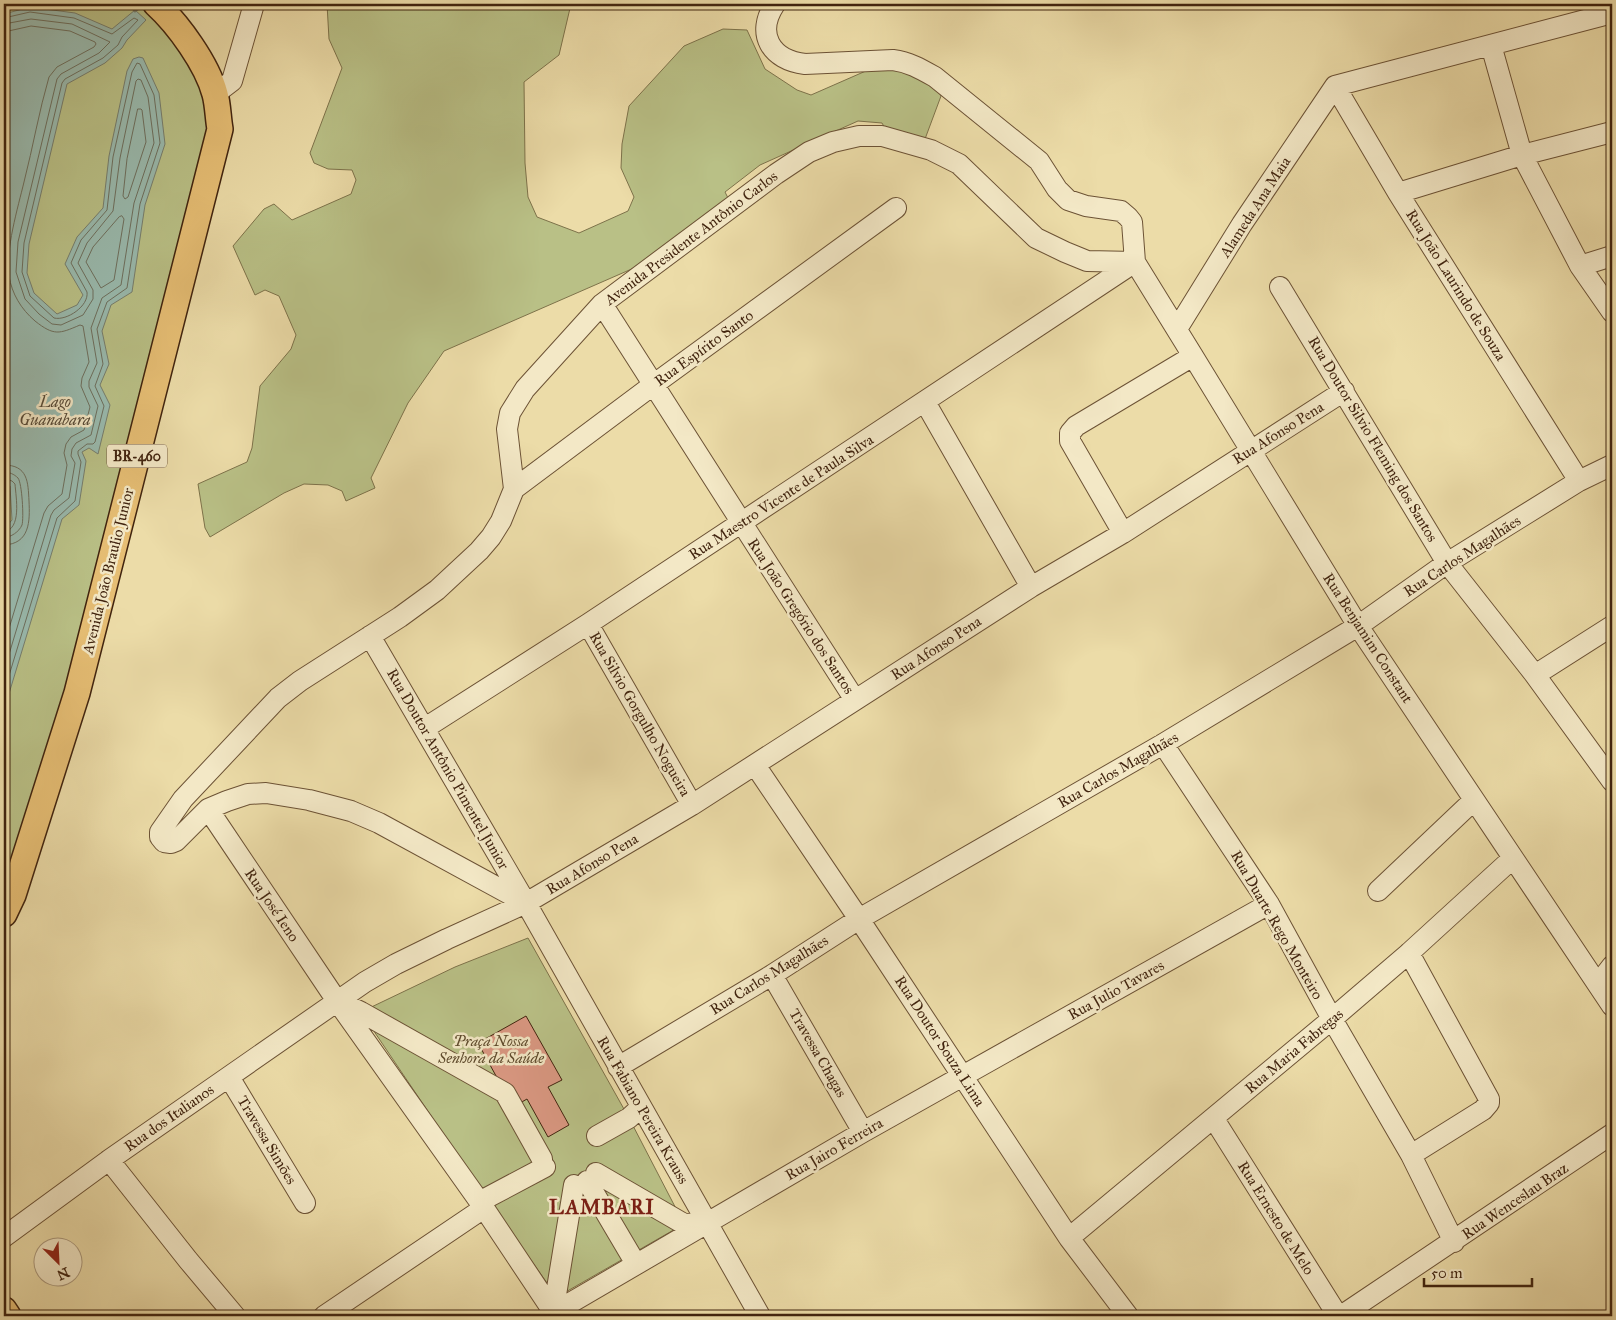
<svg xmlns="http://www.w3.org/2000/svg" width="1616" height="1320" viewBox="0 0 1616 1320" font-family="'IM FELL Great Primer',serif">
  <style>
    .green { fill: #b9c086; stroke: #7d724a }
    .water { fill: #99baae; stroke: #767e6e }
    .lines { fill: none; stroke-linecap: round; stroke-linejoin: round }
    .shore { stroke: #6d6f5e; stroke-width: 1 }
    .stream { stroke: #767e6e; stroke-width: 4.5 }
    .building { fill: #da9882; stroke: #41240f }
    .minor-casing { stroke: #6c5235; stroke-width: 22 }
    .major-casing { stroke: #41240f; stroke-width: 28 }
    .minor { stroke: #f3e8c6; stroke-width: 20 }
    .major { stroke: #e6be74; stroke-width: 25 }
    .labels { text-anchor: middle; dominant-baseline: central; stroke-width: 5; stroke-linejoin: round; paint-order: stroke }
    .shield { fill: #f3e8c6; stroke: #765f46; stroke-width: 1 }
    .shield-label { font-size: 14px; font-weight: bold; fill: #41240f }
    .street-label { font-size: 15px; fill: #41240f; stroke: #f3e8c6 }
    .park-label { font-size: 15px; font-style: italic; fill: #5f4b2d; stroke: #f3e8c6 }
    .water-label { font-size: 16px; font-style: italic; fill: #574a37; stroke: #f3e8c6 }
    .district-label { font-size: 20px; font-weight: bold; letter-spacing: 1px; fill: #7a1f14; stroke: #f3e8c6 }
  </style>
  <rect width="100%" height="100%" fill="#ecdca8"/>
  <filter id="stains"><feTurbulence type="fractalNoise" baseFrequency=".004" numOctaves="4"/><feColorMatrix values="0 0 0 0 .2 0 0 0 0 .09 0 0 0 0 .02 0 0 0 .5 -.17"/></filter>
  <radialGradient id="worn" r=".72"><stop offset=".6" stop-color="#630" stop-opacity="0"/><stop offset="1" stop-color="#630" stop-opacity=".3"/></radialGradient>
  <path class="green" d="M 4,4 L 156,4 L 178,28 L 220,129 L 4,914 Z
    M 327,4 L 571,4 L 559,55 L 524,82 L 525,163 L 528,197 L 537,217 L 579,233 L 628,211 L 634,197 L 621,168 L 622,144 L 629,106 L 684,46 L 723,29 L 747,30 L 765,69 L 797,90 L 811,95 L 900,56 L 928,67 L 941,96 L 925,139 L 887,132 L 882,123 L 858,121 L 760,165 L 725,192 L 730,202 L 650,261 L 444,351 L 408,403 L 371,478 L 375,488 L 346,501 L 342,491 L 328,485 L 304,484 L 284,493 L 210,537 L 205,528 L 198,484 L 247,462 L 252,448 L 260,386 L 291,349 L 296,335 L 279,296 L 265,290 L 255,295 L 233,246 L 264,209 L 274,204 L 292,220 L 351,194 L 356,180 L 352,170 L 328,169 L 314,163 L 310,153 L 342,68 L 329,39 Z
    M 528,938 L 629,1118 L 684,1224 L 557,1297 L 479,1187 L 361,1012 L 455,967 Z"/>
  <path class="water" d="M 30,7 L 75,13 L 112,29 L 135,10 L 146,20 L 127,40 L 122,48 L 105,63 L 67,84 L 29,244 L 27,273 L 34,293 L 57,314 L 77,305 L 83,295 L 65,264 L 77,237 L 103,208 L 109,156 L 127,71 L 133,59 L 139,57 L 143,58 L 159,93 L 165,144 L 145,205 L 132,292 L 111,305 L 102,331 L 109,364 L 100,385 L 110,405 L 98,454 L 89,448 L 82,452 L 86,461 L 79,505 L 62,519 L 4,710 L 4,529 L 12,520 L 10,486 L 4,482 L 4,14 Z"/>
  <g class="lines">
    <path class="shore" d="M 4,18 L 30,12 L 74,18 L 112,34 L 134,18 L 138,20 L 122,37 L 118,45 L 103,58 L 65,79 L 62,83 L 24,243 L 22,272 L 30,296 L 54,318 C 67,321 89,306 87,292 L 71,263 L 81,240 L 107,210 L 113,157 L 132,72 L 137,63 L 140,64 L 154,95 L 160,143 L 140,204 L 127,288 L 107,302 L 97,329 L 103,364 L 95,386 L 104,406 L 95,442 L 93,444 L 87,444 L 78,451 L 78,454 L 81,462 L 75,501 L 57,518 L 4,692
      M 4,24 L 31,19 L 72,24 L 110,42 L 99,53 L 61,74 L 57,79 L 18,242 L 16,272 L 25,299 L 39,314 L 52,324 L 61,325 L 83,315 L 93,299 L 93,290 L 78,263 L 87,243 L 113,211 L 120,158 L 136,81 L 138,79 L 141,80 L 148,97 L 154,143 L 134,203 L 121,285 L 102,298 L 91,328 L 97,363 L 89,381 L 89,387 L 98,406 L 91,435 L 76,443 L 72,449 L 71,456 L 75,463 L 69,498 L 54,510 L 51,515 L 4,671
      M 4,32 L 31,26 L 70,31 L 95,42 L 96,44 L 94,47 L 57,67 L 49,77 C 39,111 33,147 24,182 C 18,207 5,251 9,276 C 12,294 21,309 35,321 C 54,336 59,334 80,325 L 83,326 L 89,362 L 82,378 L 81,386 L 90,407 L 84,430 L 71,437 L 66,444 L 64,453 L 67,465 L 62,494 L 48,506 L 44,513 L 4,645
      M 138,109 L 141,109 L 142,110 L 146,142 L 128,197 L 125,199 L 123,196 L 127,159 Z
      M 122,216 L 124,219 L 114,280 L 101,288 L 86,262 L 93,247 L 119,217 Z
      M 4,465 C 28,465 28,482 29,501 C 30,521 30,544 4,545
      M 4,472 C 9,472 14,474 18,478 C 22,483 24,518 22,525 C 19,532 11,537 4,538
      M 4,478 L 12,481 L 15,484 C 16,498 22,529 4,532"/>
    <path class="stream" d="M 135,10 L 142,4"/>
  </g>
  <path class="building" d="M 526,1016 L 562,1080 L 548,1087 L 569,1125 L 548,1137 L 527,1099 L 513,1107 L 478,1043 Z"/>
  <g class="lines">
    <g class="minor-casing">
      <path id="minor" d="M 775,4 C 755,34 771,60 805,64 L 893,60 C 909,62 921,69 935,77 L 1039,161 L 1057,189 L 1068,200 L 1086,206 L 1121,211 L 1128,217 L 1132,222 L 1135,262 L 1193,356 L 1358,626 L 1612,1006
        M 1491,45 L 1522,155 L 1580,266 L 1612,312
        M 1335,86 L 1398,193 L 1579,481
        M 1335,86 L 1612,13
        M 215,94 L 232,81 L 254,4
        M 1398,193 L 1522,155 L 1612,132
        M 1580,266 L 1612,256
        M 1280,287 L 1447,563 L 1535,675 L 1612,781
        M 602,304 L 855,700
        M 1177,329 L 1242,224 L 1335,86
        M 925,402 L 1031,587
        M 514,489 L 653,385 L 896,208
        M 1123,533 L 1070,441 L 1070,433 L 1076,426 L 1193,356
        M 588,624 L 692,805
        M 370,636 L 526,903 L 760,1316
        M 1535,675 L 1612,626
        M 425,728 L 588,624 L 1135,262
        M 1163,744 L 1269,904 L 1332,1019 L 1411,1155 L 1454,1242
        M 755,765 L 859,919 L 1069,1238 L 1128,1316
        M 208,809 L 337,1001 L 484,1208 L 556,1316
        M 1378,891 L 1474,800
        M 526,903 L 379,823 L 351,811 L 309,800 L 266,793 L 248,794 L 227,801 L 208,809 L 176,841 L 171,843 L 164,842 L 160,837 L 160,832 L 183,799 L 278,698 L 300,681 L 400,617 L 437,590 L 479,551 L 491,537 L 501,521 L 514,489 L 507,429 L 510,413 L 525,389 L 602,304 L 776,174 L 809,152 L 833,142 L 859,136 L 882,136 L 931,150 L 959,164 L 1036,238 L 1065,252 L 1087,261 L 1135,262
        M 1409,953 L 1489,1099 L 1489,1103 L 1483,1110 L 1411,1155
        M 772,975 L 863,1132
        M 1598,984 L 1612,966
        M 338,1001 L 361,1012 L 505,1093 L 542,1159
        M 618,1067 L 772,975 L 859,919 L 1163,744 L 1358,626 L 1447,563 L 1579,481 L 1612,465
        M 229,1077 L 305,1203
        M 1214,1119 L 1338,1316
        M 597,1136 L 629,1118 L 641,1107
        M 109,1160 L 188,1260 L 235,1316
        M 596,1173 L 684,1224 L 707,1223
        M 587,1181 L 636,1264
        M 479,1202 L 545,1167
        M 4,1237 L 109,1160 L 365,982 L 396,964 L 447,939 L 526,903 L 692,805 L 1031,587 L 1123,533 L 1344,391
        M 1069,1238 L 1332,1019 L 1409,953 L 1513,858
        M 553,1313 L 574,1185
        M 324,1316 L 484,1208
        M 548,1316 L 863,1132 L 1269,904
        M 1341,1316 L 1612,1134"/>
    </g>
    <g class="major-casing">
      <path id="major" d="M 4,914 L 13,895 L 77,693 L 220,129 C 218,118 218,105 215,94 C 207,64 178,24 156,4
        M 4,1310 L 8,1316"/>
    </g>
    <use href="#minor" class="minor"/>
    <use href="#major" class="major"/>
  </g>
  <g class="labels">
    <rect class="shield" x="107" y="444.5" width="60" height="23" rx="4"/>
    <g class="shield-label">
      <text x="137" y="456">BR-460</text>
    </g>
    <g class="street-label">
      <text transform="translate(1255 207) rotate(-57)">Alameda Ana Maia</text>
      <text transform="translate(691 238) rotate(-37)">Avenida Presidente Antônio Carlos</text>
      <text transform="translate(1456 285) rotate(58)">Rua João Laurindo de Souza</text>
      <text transform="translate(704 348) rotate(-36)">Rua Espírito Santo</text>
      <text transform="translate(1278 433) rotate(-32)">Rua Afonso Pena</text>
      <text transform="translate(1373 439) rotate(59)">Rua Doutor Silvio Fleming dos Santos</text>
      <text transform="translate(781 497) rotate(-33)">Rua Maestro Vicente de Paula Silva</text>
      <text transform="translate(1462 556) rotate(-33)">Rua Carlos Magalhães</text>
      <text transform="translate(108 571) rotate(-76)">Avenida João Braulio Junior</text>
      <text transform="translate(801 616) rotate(57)">Rua João Gregório dos Santos</text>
      <text transform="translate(1368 638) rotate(57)">Rua Benjamim Constant</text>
      <text transform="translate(936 648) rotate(-33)">Rua Afonso Pena</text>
      <text transform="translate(640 714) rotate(60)">Rua Silvio Gorgulho Nogueira</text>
      <text transform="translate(448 769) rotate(60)">Rua Doutor Antônio Pimentel Junior</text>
      <text transform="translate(1118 770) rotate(-30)">Rua Carlos Magalhães</text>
      <text transform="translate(592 864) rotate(-31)">Rua Afonso Pena</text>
      <text transform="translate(272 905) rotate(56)">Rua José Ieno</text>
      <text transform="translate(1277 925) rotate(60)">Rua Duarte Rego Monteiro</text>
      <text transform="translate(769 975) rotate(-32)">Rua Carlos Magalhães</text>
      <text transform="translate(1116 990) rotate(-29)">Rua Julio Tavares</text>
      <text transform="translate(940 1041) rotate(57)">Rua Doutor Souza Lima</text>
      <text transform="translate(1294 1051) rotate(-40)">Rua Maria Fabregas</text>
      <text transform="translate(818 1053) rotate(60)">Travessa Chagas</text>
      <text transform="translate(643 1110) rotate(60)">Rua Fabiano Pereira Krauss</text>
      <text transform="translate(169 1118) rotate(-35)">Rua dos Italianos</text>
      <text transform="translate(267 1140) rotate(59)">Travessa Simões</text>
      <text transform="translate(834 1149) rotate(-30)">Rua Jairo Ferreira</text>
      <text transform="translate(1515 1201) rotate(-34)">Rua Wenceslau Braz</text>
      <text transform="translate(1276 1218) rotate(58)">Rua Ernesto de Melo</text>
    </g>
    <g class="park-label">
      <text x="491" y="1041">Praça Nossa<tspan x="491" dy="17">Senhora da Saúde</tspan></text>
    </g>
    <g class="water-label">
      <text x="55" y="401">Lago<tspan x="55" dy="18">Guanabara</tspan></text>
    </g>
    <g class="district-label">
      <text x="602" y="1207">LAMBARI</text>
    </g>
  </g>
  <rect width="1616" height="1320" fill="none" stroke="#ecdca8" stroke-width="20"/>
  <rect x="5" y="5" width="1606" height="1310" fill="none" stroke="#41240f" stroke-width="2.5"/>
  <rect x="10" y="10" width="1596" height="1300" fill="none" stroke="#41240f"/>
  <g transform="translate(58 1262) rotate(156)"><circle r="24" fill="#f3e8c6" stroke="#ac9a7d"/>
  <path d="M0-4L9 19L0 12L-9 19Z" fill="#8f2418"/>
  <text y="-8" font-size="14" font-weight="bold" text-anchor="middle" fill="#41240f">N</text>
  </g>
  <path d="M1424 1278v8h108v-8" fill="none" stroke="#41240f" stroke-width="2.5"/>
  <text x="1431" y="1278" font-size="15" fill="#41240f" stroke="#f3e8c6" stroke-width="4" paint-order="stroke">50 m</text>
  <rect width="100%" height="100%" filter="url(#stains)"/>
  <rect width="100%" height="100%" fill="url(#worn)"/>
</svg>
